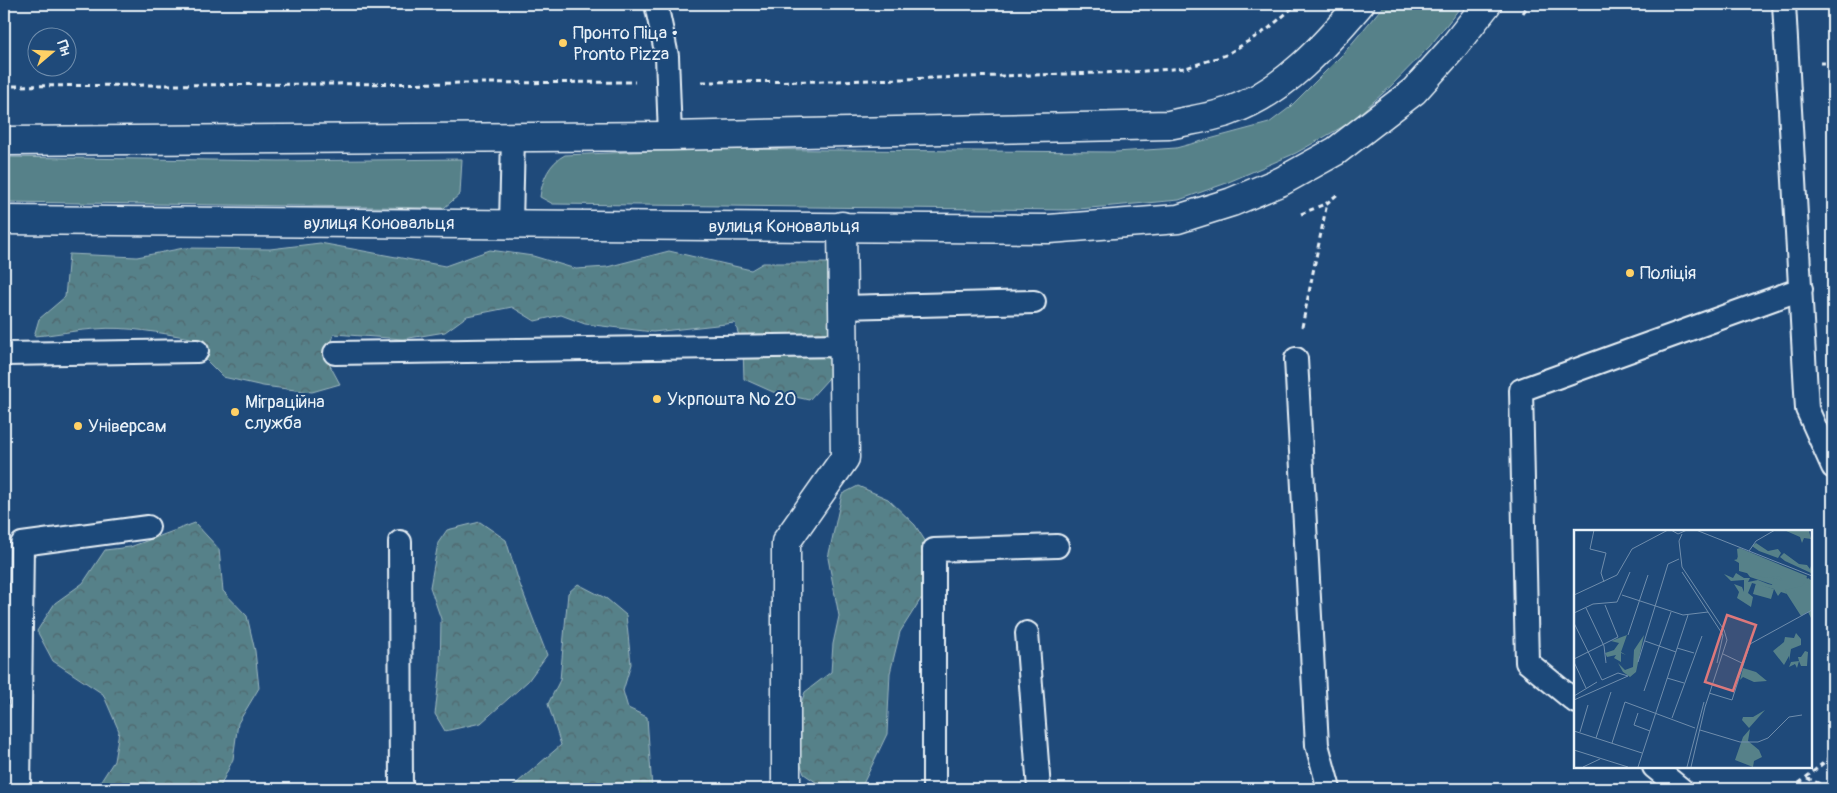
<svg xmlns="http://www.w3.org/2000/svg" width="1837" height="793" viewBox="0 0 1837 793" font-family="Pangolin,sans-serif">
  <style>
    .green { fill: #568189; stroke: #9fb9c0 }
    .forest { fill: url(#forest-crowns); stroke: #9fb9c0 }
    .lines { fill: none; stroke-linecap: round; stroke-linejoin: round }
    .lane-casing { stroke: #e8f1f8; stroke-width: 26 }
    .street-casing { stroke: #e8f1f8; stroke-width: 31 }
    .secondary-casing { stroke: #e8f1f8; stroke-width: 31 }
    .path { stroke: #e8f1f8; stroke-width: 3; stroke-dasharray: 5 4; stroke-linecap: butt }
    .lane { stroke: #1f4a7a; stroke-width: 22 }
    .street { stroke: #1f4a7a; stroke-width: 28 }
    .secondary { stroke: #1f4a7a; stroke-width: 28 }
    .poi-dot { fill: #ffd166; stroke: #1f4a7a; stroke-width: 2 }
    .labels { text-anchor: middle; dominant-baseline: central; stroke-width: 4; stroke-linejoin: round; paint-order: stroke }
    .poi-label { font-size: 18px; fill: #e8f1f8; stroke: #1f4a7a; text-anchor: start }
    .street-label { font-size: 18px; fill: #e8f1f8; stroke: #1f4a7a }
    .inset-road { fill: none; stroke: #6f8dac; stroke-width: 1 }
    .view { fill: #dd787b; fill-opacity: 0.15; stroke: #dd787b; stroke-width: 2.5 }
    .inset-edge { fill: none; stroke: #e8f1f8; stroke-width: 2.5 }
  </style>
  <defs>
    <pattern id="forest-crowns" width="20" height="18" patternUnits="userSpaceOnUse" patternTransform="scale(1.25)"><rect width="20" height="18" fill="#568189"/><path d="M2 6a3 3 0 1 1 6 0M12 15a3 3 0 1 1 6 0" fill="none" stroke="#4f676d"/></pattern>
  </defs>
  <rect width="100%" height="100%" fill="#1f4a7a"/>
  <filter id="ink" filterUnits="userSpaceOnUse"><feTurbulence type="fractalNoise" baseFrequency=".02" numOctaves="2"/><feDisplacementMap in="SourceGraphic" scale="10" xChannelSelector="R" yChannelSelector="G"/><feConvolveMatrix kernelMatrix="1 2 1 2 8 2 1 2 1" color-interpolation-filters="sRGB"/></filter>
  <g filter="url(#ink)">
    <path class="green" d="M 1385,4 L 1463,4 L 1430,46 L 1390,87 L 1349,123 L 1296,153 L 1224,184 L 1179,200 L 1068,210 L 553,204 L 540,197 C 542,180 549,163 565,155 L 699,149 L 1116,152 L 1176,148 L 1269,123 L 1289,108 L 1343,54 Z
      M 4,157 L 279,161 L 462,159 L 460,194 L 444,208 L 4,202 Z"/>
    <path class="forest" d="M 320,243 L 445,266 L 490,250 L 533,256 L 576,269 L 607,267 L 669,251 L 751,270 L 763,263 L 827,263 L 854,294 L 849,338 L 828,379 L 809,400 L 773,392 L 744,379 L 743,349 L 735,323 L 653,332 L 585,324 L 561,315 L 535,321 L 512,307 L 467,316 L 445,332 L 403,339 L 334,334 L 327,360 L 340,384 L 312,392 L 263,386 L 223,377 L 207,361 L 191,338 C 160,333 127,326 95,329 C 75,330 55,335 34,336 L 39,319 L 65,297 L 69,254 L 137,257 L 184,248 L 270,249 Z
      M 858,486 L 888,499 L 915,525 L 931,550 L 922,597 L 900,632 L 890,673 L 887,734 L 863,784 L 849,789 L 826,789 L 804,774 L 790,733 L 805,692 L 831,672 L 833,644 L 839,616 L 828,558 L 842,494 Z
      M 480,522 L 506,540 L 519,582 L 547,655 L 528,681 L 481,723 L 445,731 L 435,714 L 440,671 L 441,619 L 430,587 L 438,543 L 447,530 Z
      M 195,523 L 219,549 L 223,591 L 247,616 L 255,651 L 259,688 L 238,723 L 233,759 L 219,789 L 96,789 L 114,761 L 119,731 L 103,694 L 53,661 L 37,631 L 55,603 L 83,583 L 105,550 L 130,547 Z
      M 578,584 L 607,599 L 626,615 L 631,664 L 623,691 L 628,708 L 647,717 L 652,789 L 510,789 L 561,745 L 548,704 L 560,680 L 568,593 Z"/>
    <g class="lines">
      <g class="lane-casing">
        <path id="lane" d="M 656,4 L 667,56 L 670,136
          M 1784,4 L 1807,409 L 1833,467
          M 511,224 L 513,136
          M 843,307 L 1034,302
          M 335,353 L 843,345
          M 4,354 L 197,351
          M 1296,359 L 1317,745 L 1329,789
          M 400,542 L 401,789
          M 1027,633 L 1039,789
          M 1576,702 L 1527,662 L 1521,390 L 1801,289
          M 1654,767 L 1681,789
          M 19,789 L 22,544 L 148,527
          M 934,789 L 934,550 L 1057,546"/>
      </g>
      <g class="street-casing">
        <path id="street" d="M 786,789 L 786,542 L 845,458 L 842,226"/>
      </g>
      <g class="secondary-casing">
        <path id="secondary" d="M 4,141 L 670,136 L 1169,125 C 1189,120 1213,118 1232,110 C 1285,91 1325,45 1360,4
          M 4,220 L 1049,229 L 1178,219 L 1232,202 L 1282,181 L 1336,151 L 1414,91 L 1450,51 L 1487,4"/>
      </g>
      <path class="path" d="M 1523,13 L 1529,4
        M 1820,63 L 1833,63
        M 702,82 L 837,81 L 1131,72 L 1186,68 L 1226,55 L 1268,29 L 1297,4
        M 4,86 L 635,82
        M 1301,214 L 1327,203 L 1339,193
        M 1302,327 L 1327,203
        M 1807,778 L 1831,789
        M 1792,789 L 1833,755"/>
      <use href="#lane" class="lane"/>
      <use href="#street" class="street"/>
      <use href="#secondary" class="secondary"/>
    </g>
  </g>
  <g class="poi-dot">
    <circle cx="563" cy="43" r="5"/>
    <circle cx="1630" cy="273" r="5"/>
    <circle cx="657" cy="399" r="5"/>
    <circle cx="235" cy="412" r="5"/>
    <circle cx="78" cy="426" r="5"/>
  </g>
  <g class="labels">
    <g class="poi-label">
      <text x="573" y="33">Пронто Піца •<tspan x="573" dy="21">Pronto Pizza</tspan></text>
      <text x="1640" y="273">Поліція</text>
      <text x="667" y="399">Укрпошта № 20</text>
      <text x="245" y="402">Міграційна<tspan x="245" dy="21">служба</tspan></text>
      <text x="88" y="426">Універсам</text>
    </g>
    <g class="street-label">
      <text x="379" y="223">вулиця Коновальця</text>
      <text x="784" y="226">вулиця Коновальця</text>
    </g>
  </g>
  <g transform="translate(1574 530)">
    <rect width="238" height="238" fill="#1f4a7a"/>
    <path d="M 166,21 L 237,50 L 237,88 L 234,82 L 227,86 L 209,58 L 176,47 L 163,29 ZM 182,53 L 200,59 L 197,69 L 179,64 Z" fill="#568189"/>
    <path d="M 210,0 L 235,1 L 237,9 L 230,8 L 228,13 L 226,7 ZM 182,13 L 194,21 L 204,19 L 207,23 L 204,28 L 185,21 L 178,16 ZM 166,18 L 233,46 L 232,50 L 235,48 L 237,56 L 232,51 L 228,56 L 211,60 L 213,64 L 207,62 L 204,66 L 200,59 L 178,53 L 174,63 L 179,67 L 177,77 L 163,68 L 165,62 L 160,54 L 168,57 L 170,62 L 170,50 L 157,51 L 150,44 L 159,48 L 162,43 L 170,48 L 176,48 L 174,52 L 184,50 L 194,54 L 198,55 L 200,48 L 209,51 L 205,46 L 191,48 L 165,41 L 165,33 L 160,30 L 164,29 L 163,19 ZM 210,23 L 225,34 L 233,35 L 236,39 L 237,36 L 237,43 L 211,31 L 206,27 ZM 222,103 L 227,109 L 227,115 L 217,119 L 215,131 L 215,126 L 210,135 L 199,121 L 210,112 L 211,107 L 220,108 ZM 53,105 L 47,122 L 52,125 L 47,123 L 47,132 L 40,128 L 42,125 L 33,127 L 31,123 L 40,120 L 45,113 L 37,111 ZM 70,105 L 62,142 L 56,147 L 49,142 L 44,133 L 51,140 L 59,137 L 60,120 ZM 231,121 L 234,122 L 233,136 L 227,136 L 225,131 L 223,138 L 221,134 L 215,137 L 217,132 L 225,131 L 224,127 L 227,127 ZM 169,138 L 182,142 L 193,151 L 180,152 L 169,147 L 166,150 ZM 191,180 L 175,198 L 168,190 L 169,187 L 179,187 ZM 176,199 L 174,211 L 185,220 L 188,227 L 180,231 L 179,237 L 161,230 L 169,207 Z" fill="#568189"/>
    <path class="inset-road" d="M 20,0 L 16,19 L 32,23 L 27,43 L 30,52M 97,0 L 104,4 L 113,0M 122,0 L 238,46M 108,4 L 105,11 L 108,37 L 150,100 L 153,110 L 131,177 L 117,237M 175,21 L 182,11 L 201,0M 108,42 L 149,105 L 143,133M 0,65 L 43,45 L 58,19 L 94,0M 48,65 L 109,85 L 134,82M 12,78 L 30,116 L 32,133M 0,83 L 19,74 L 43,72 L 56,42M 0,93 L 28,150 L 44,143 L 54,146 L 0,170M 54,105 L 74,45M 71,111 L 102,122M 103,118 L 120,123M 149,124 L 170,134M 0,129 L 44,107 L 31,75M 0,132 L 12,158M 64,132 L 94,34 L 105,29M 93,148 L 110,153M 70,161 L 97,82M 135,163 L 158,170 L 176,114 L 238,80M 0,166 L 23,152M 64,183 L 60,195 L 76,201M 98,188 L 128,106M 126,200 L 166,212 L 184,212 L 194,208 L 215,187 L 228,185M 0,201 L 68,223M 6,202 L 14,175M 22,208 L 37,162M 38,213 L 51,172 L 121,198M 0,220 L 54,237M 9,237 L 26,229M 64,237 L 114,85M 113,237 L 130,172"/>
    <path class="view" d="M 153,85 L 182,95 L 159,161 L 131,152 Z"/>
    <rect width="238" height="238" class="inset-edge"/>
  </g>
  <rect width="1837" height="793" fill="none" stroke="#1f4a7a" stroke-width="20"/>
  <rect x="10" y="10" width="1817" height="773" fill="none" stroke="#e8f1f8" stroke-width="2" filter="url(#ink)"/>
  <g transform="translate(52 52) rotate(71)"><circle r="24" fill="#1f4a7a" stroke="#6f8dac"/>
  <path d="M0-4L9 19L0 12L-9 19Z" fill="#ffd166"/>
  <text y="-8" font-size="14" font-weight="bold" text-anchor="middle" fill="#e8f1f8">Пн</text>
  </g>
</svg>
